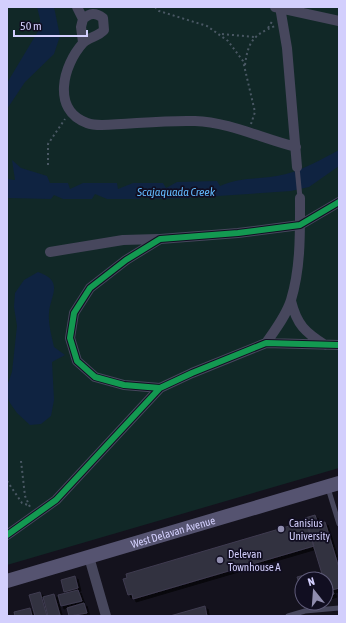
<svg xmlns="http://www.w3.org/2000/svg" width="346" height="623" viewBox="0 0 346 623" font-family="'Asap Condensed',sans-serif">
  <style>
    .green { fill: #112827 }
    .water { fill: #0f2341 }
    .building { fill: #32303f; stroke: #3f3c50; filter: url(#shadow) }
    .lines { fill: none; stroke-linecap: round; stroke-linejoin: round }
    .path { stroke: #4a5864; stroke-width: 2; stroke-dasharray: 2 3; stroke-linecap: butt }
    .lane { stroke: #47475d; stroke-width: 5 }
    .street { stroke: #47475d; stroke-width: 10 }
    .secondary { stroke: #555370; stroke-width: 14 }
    .cycleway-casing { stroke: #110e21; stroke-width: 8 }
    .cycleway { stroke: #139951; stroke-width: 6 }
    .poi-dot { fill: #908daf; stroke: #110e21; stroke-width: 1.5 }
    .labels { text-anchor: middle; dominant-baseline: central; stroke-width: 3.5; stroke-linejoin: round; paint-order: stroke }
    .poi-label { font-size: 11px; fill: #d3cffd; stroke: #110e21; text-anchor: start }
    .street-label { font-size: 11px; fill: #d3cffd; stroke: #110e21 }
    .water-label { font-size: 12px; font-style: italic; fill: #61b8fa; stroke: #110e21 }
  </style>
  <defs>
    <filter id="shadow"><feDropShadow dx="3" dy="3" stdDeviation="0" flood-color="#0009"/></filter>
  </defs>
  <rect width="100%" height="100%" fill="#14121d"/>
  <path class="green" d="M 7,7 L 339,7 L 339,468 L 7,565 Z"/>
  <path class="water" d="M 37,7 L 54,7 L 60,36 L 54,54 L 25,82 L 7,109 L 7,83 L 40,28 L 40,19 Z
    M 339,150 L 339,166 L 309,187 L 291,191 L 203,197 L 192,193 L 191,198 L 152,199 L 142,195 L 140,199 L 107,199 L 95,194 L 92,199 L 63,199 L 54,195 L 51,199 L 7,198 L 7,179 L 15,180 L 12,160 L 21,168 L 47,176 L 50,183 L 68,183 L 70,189 L 83,183 L 117,183 L 118,189 L 133,183 L 163,183 L 166,188 L 177,182 L 217,181 L 220,186 C 241,176 264,180 286,174 C 305,169 322,159 339,150 Z
    M 38,272 C 65,281 50,296 49,313 C 48,324 52,337 54,347 L 65,355 L 52,362 L 54,400 L 51,416 L 41,424 L 30,425 L 17,413 L 10,403 L 7,396 L 7,386 L 12,372 L 17,326 L 14,307 L 15,293 L 24,280 Z"/>
  <path class="building" d="M 315,515 L 318,524 L 325,522 L 339,568 L 339,588 L 332,590 L 334,594 L 328,596 L 326,579 L 302,579 L 302,593 L 297,577 L 316,572 L 317,576 L 322,574 L 305,518 Z
    M 303,522 L 304,527 L 308,526 L 314,546 L 133,599 L 132,594 L 128,595 L 123,579 L 127,578 L 126,574 Z
    M 75,576 L 78,588 L 64,592 L 61,580 Z
    M 78,590 L 82,601 L 61,606 L 58,595 Z
    M 40,592 L 47,616 L 35,616 L 29,595 Z
    M 54,594 L 60,615 L 48,616 L 43,597 Z
    M 84,603 L 87,613 L 69,616 L 67,608 Z
    M 205,606 L 207,616 L 170,616 Z
    M 30,608 L 32,616 L 15,616 L 14,612 Z"/>
  <g class="lines">
    <path class="path" d="M 155,7 L 159,11 L 207,26 L 228,41 L 243,61 L 255,112 L 251,124
      M 268,28 L 273,20
      M 222,34 L 254,37
      M 245,65 C 248,42 253,35 275,26
      M 48,165 L 48,144 L 65,119
      M 21,461 L 25,496 L 30,507
      M 7,481 L 22,503 L 28,505"/>
    <path class="lane" d="M 297,167 L 300,198
      M 328,488 L 339,524
      M 288,616 L 305,611 L 339,608"/>
    <path class="street" d="M 77,7 L 83,19
      M 275,7 L 339,21
      M 280,7 L 287,48 L 297,167
      M 83,42 L 81,27 L 83,19 C 90,13 95,12 103,18 L 104,30 C 98,37 88,37 83,43 C 63,65 51,110 87,123 C 92,125 98,125 102,125 C 133,124 164,120 195,121 C 229,122 263,139 296,147
      M 50,252 L 123,240 L 158,239
      M 291,301 C 297,325 305,332 325,345
      M 266,343 C 275,330 286,316 291,300 C 301,267 300,232 300,198
      M 160,388 L 124,385 L 95,377 L 77,361 L 70,338 L 74,313 L 90,288 L 126,260 L 160,239 L 238,233 L 300,225 L 339,202
      M 7,535 L 56,500 L 160,388 L 192,373 L 266,343 L 339,345
      M 89,557 L 106,616"/>
    <path class="secondary" id="s1" d="M 7,581 L 339,483"/>
    <g class="cycleway-casing">
      <path id="cycleway" d="M 160,388 L 124,385 L 95,377 L 77,361 L 70,338 L 74,313 L 90,288 L 126,260 L 160,239 L 238,233 L 300,225 L 339,202
        M 7,535 L 56,500 L 160,388 L 192,373 L 266,343 L 339,345"/>
    </g>
    <use href="#cycleway" class="cycleway"/>
  </g>
  <g class="poi-dot">
    <circle cx="281" cy="529" r="4"/>
    <circle cx="220" cy="560" r="4"/>
  </g>
  <g class="labels">
    <g class="poi-label">
      <text x="289" y="523">Canisius<tspan x="289" dy="13">University</tspan></text>
      <text x="228" y="554">Delevan<tspan x="228" dy="13">Townhouse A</tspan></text>
    </g>
    <g class="street-label">
      <text stroke="none"><textPath href="#s1" startOffset="173">West Delavan Avenue</textPath></text>
    </g>
    <g class="water-label">
      <text x="176" y="192">Scajaquada Creek</text>
    </g>
  </g>
  <rect width="346" height="623" fill="none" stroke="#d3cffd" stroke-width="16"/>
  <g transform="translate(314 591) rotate(343)"><circle r="19" fill="#110e21" stroke="#5f5b79"/>
  <path d="M0-3L7 15L0 10L-7 15Z" fill="#908daf"/>
  <text y="-6" font-size="11" font-weight="bold" text-anchor="middle" fill="#d3cffd">N</text>
  </g>
  <path d="M14 30v6h73v-6" fill="none" stroke="#d3cffd" stroke-width="2"/>
  <text x="20" y="30" font-size="12" fill="#d3cffd" stroke="#110e21" stroke-width="3" paint-order="stroke">50 m</text>
</svg>
